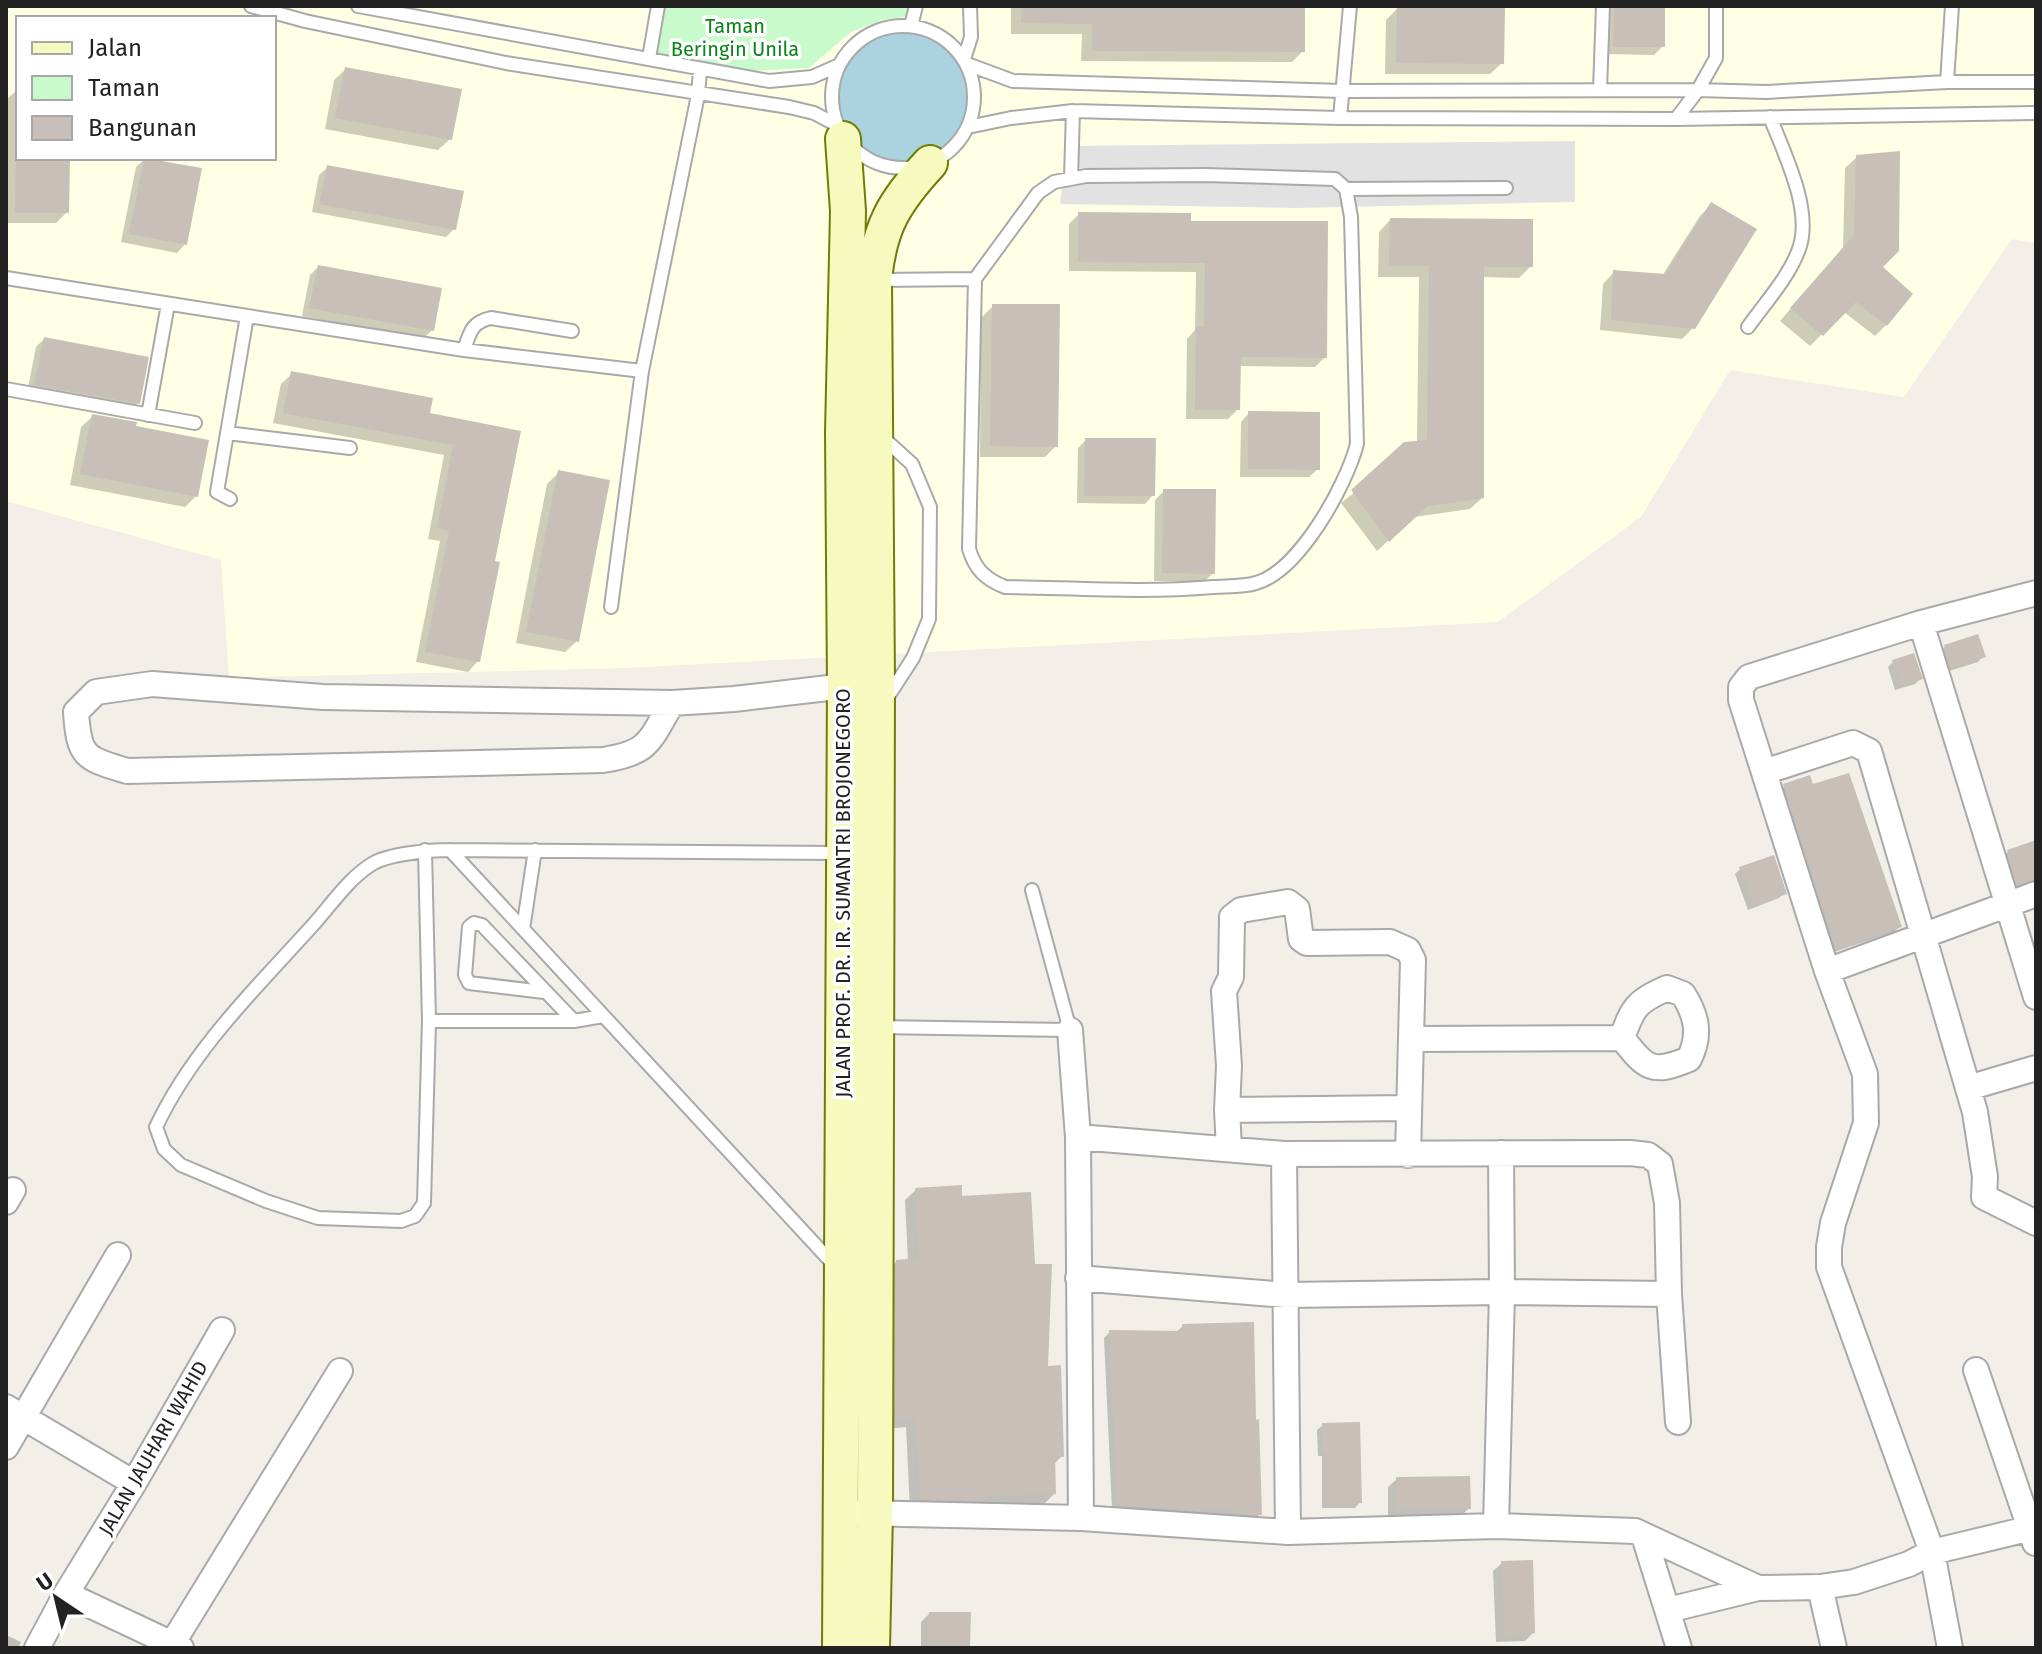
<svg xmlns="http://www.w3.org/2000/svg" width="2042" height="1654" viewBox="0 0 2042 1654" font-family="'Fira Sans',sans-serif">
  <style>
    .education { fill: #ffffe5; fill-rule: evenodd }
    .park { fill: #c8facc }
    .parking { fill: #e2e2e2 }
    .water { fill: #aad3df }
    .shadow { fill: #0003 }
    .building { fill: #c7bfb8 }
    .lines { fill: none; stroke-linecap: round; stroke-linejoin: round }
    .lane-casing { stroke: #a9a9a9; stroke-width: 16 }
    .street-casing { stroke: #a9a9a9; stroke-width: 28 }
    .secondary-casing { stroke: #707d05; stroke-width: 38 }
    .lane { stroke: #fff; stroke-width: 12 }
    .street { stroke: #fff; stroke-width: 24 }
    .secondary { stroke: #f7fabf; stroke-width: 34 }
    .labels { text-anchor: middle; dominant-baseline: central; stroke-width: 7; stroke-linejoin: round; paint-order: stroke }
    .park-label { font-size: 20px; fill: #0c8416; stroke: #fff }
    .street-label { font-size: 20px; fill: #222; stroke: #fff }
  </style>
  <rect width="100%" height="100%" fill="#f2efe9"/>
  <path class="education" d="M 6,6 L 2036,6 L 2036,243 L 2012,239 L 1904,397 L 1730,370 L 1641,517 L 1498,622 L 625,668 L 229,678 L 221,560 L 6,501 ZM 18,18 L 274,18 L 274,158 L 18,158 Z"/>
  <path class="park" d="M 662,6 L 913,6 L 911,16 L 882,20 L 851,32 L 809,68 L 727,72 L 655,54 Z"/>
  <path class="parking" d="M 1575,141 L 1575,202 L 1294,208 L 1060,204 L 1067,146 Z"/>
  <path class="water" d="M839 96a65 65 0 1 1 130 0a65 65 0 1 1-130 0Z"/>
  <path class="shadow" d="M 1011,6 L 1303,6 L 1303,51 L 1292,62 L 1081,61 L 1082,34 L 1011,34 Z
    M 1606,6 L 1663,6 L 1663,46 L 1654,55 L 1606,54 Z
    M 1397,9 L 1502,63 L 1490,74 L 1385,74 L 1386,20 Z
    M 346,69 L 450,139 L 438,150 L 325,129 L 334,80 Z
    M 18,89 L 18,158 L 68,158 L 67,212 L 56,223 L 6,223 L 6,100 Z
    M 1857,157 L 1881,268 L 1886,325 L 1875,336 L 1844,312 L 1810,346 L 1780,321 L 1843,248 L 1845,168 Z
    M 145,159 L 185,244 L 177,253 L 121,242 L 136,167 Z
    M 328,167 L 454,229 L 446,237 L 312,212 L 319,175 Z
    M 1711,205 L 1693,328 L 1682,339 L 1600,330 L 1603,284 L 1614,272 L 1662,276 L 1700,216 Z
    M 1079,214 L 1189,223 L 1325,357 L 1315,367 L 1239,366 L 1238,409 L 1228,419 L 1186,419 L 1187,339 L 1195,330 L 1196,272 L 1069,271 L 1069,224 Z
    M 1390,220 L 1531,266 L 1519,278 L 1482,277 L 1482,498 L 1470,509 L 1414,517 L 1377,551 L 1341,503 L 1417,443 L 1419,277 L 1378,277 L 1379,232 Z
    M 318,267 L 432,330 L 423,339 L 302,316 L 310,275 Z
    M 993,306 L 1056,446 L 1045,457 L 980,457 L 981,318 Z
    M 44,339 L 138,403 L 130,411 L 27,393 L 36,347 Z
    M 292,374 L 428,415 L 519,433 L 493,562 L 478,661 L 468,672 L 416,662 L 440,541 L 428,539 L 444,455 L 273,423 L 281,384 Z
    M 1249,413 L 1318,469 L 1309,477 L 1240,477 L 1241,422 Z
    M 93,416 L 134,428 L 196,496 L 185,507 L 70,485 L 81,427 Z
    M 1086,440 L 1153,495 L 1145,504 L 1077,503 L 1078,448 Z
    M 558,473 L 577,641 L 565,652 L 516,643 L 547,484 Z
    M 1164,491 L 1213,573 L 1205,581 L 1154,581 L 1155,500 Z
    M 1977,637 L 1983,656 L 1978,662 L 1946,672 L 1939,652 L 1945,647 Z
    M 1893,662 L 1920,679 L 1915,684 L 1895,690 L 1888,667 Z
    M 1785,786 L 1899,927 L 1894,932 L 1831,953 L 1779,791 Z
    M 2036,846 L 2036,885 L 2025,884 L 2012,889 L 2002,857 L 2008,852 Z
    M 1740,869 L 1784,893 L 1779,898 L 1748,910 L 1735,874 Z
    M 916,1190 L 960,1198 L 1033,1266 L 1046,1368 L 1062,1456 L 1053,1465 L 1054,1494 L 1044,1504 L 910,1509 L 906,1427 L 886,1429 L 886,1272 L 896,1262 L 908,1261 L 905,1200 Z
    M 1183,1326 L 1260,1514 L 1254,1520 L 1225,1518 L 1225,1514 L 1186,1515 L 1112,1510 L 1104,1338 L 1110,1332 L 1176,1332 Z
    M 1323,1425 L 1360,1502 L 1355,1508 L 1322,1508 L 1322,1456 L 1318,1456 L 1317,1430 Z
    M 1397,1479 L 1469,1508 L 1460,1517 L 1388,1518 L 1388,1487 Z
    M 1502,1563 L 1533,1633 L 1525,1641 L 1496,1642 L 1493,1571 Z
    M 929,1614 L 968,1648 L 921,1648 L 921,1622 Z
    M 6,1635 L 21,1642 L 18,1648 L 6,1648 Z"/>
  <path class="building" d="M 1022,6 L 1305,6 L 1305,52 L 1092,51 L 1092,24 L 1021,23 Z
    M 1614,6 L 1665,6 L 1665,47 L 1613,47 Z
    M 1397,7 L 1505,7 L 1504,64 L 1396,63 Z
    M 345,67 L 462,89 L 452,140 L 335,118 Z
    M 1900,151 L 1899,251 L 1883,267 L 1913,294 L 1887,326 L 1856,302 L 1823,336 L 1790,308 L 1854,235 L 1856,155 Z
    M 16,158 L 70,158 L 69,213 L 15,213 Z
    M 144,158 L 202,168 L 187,245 L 129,234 Z
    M 327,165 L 464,191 L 456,230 L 319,204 Z
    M 1711,202 L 1757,229 L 1695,329 L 1611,320 L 1613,270 L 1665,274 Z
    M 1078,212 L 1191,213 L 1191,221 L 1328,221 L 1327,358 L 1241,357 L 1240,410 L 1195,410 L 1196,327 L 1204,327 L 1205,263 L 1078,262 Z
    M 1390,218 L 1533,219 L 1533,267 L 1484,267 L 1484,498 L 1428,506 L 1389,542 L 1351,490 L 1404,442 L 1427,440 L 1429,266 L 1389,266 Z
    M 318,265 L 442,288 L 434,331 L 309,308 Z
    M 992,304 L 1060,304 L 1058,447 L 990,446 Z
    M 44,337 L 149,357 L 140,404 L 34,385 Z
    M 291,371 L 433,398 L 430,413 L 521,431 L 495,561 L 500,562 L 480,662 L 425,652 L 449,531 L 437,528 L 453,445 L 283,413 Z
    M 1248,411 L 1320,412 L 1320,470 L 1248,469 Z
    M 92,414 L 137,422 L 136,426 L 209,440 L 198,497 L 80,474 Z
    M 1085,438 L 1156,438 L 1155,496 L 1084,496 Z
    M 558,470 L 610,480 L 579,642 L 526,632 Z
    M 1163,489 L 1216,489 L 1215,574 L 1162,573 Z
    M 1978,634 L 1986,657 L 1951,668 L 1944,645 Z
    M 1914,653 L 1923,679 L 1900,686 L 1892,660 Z
    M 1849,773 L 1902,927 L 1836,949 L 1783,784 L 1810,775 L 1813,784 Z
    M 2036,840 L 2036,879 L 2017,885 L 2007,850 Z
    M 1774,855 L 1787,894 L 1753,906 L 1739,867 Z
    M 962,1185 L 962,1196 L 1031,1192 L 1035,1264 L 1052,1264 L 1048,1366 L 1061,1365 L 1064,1457 L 1055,1456 L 1056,1494 L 986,1496 L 986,1501 L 920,1499 L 915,1418 L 895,1419 L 896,1260 L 918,1258 L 915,1188 Z
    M 1254,1322 L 1256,1420 L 1259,1419 L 1262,1515 L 1230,1513 L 1230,1509 L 1193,1511 L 1117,1505 L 1109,1330 L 1182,1331 L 1182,1324 Z
    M 1360,1422 L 1362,1503 L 1327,1504 L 1326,1451 L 1322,1451 L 1322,1423 Z
    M 1470,1476 L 1471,1509 L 1396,1510 L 1396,1477 Z
    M 1533,1560 L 1535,1633 L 1504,1635 L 1501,1561 Z
    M 929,1612 L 971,1612 L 970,1648 L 928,1648 Z"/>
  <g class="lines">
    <g class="lane-casing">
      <path id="lane" d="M 251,6 L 305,21 L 506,63 L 789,107 L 814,113 L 835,124
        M 358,6 L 769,81 L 812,77 L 837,66
        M832 97a71 71 0 1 1 142 0a71 71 0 1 1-142 0Z
        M 911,26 L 916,6
        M 649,58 L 658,6
        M 964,59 L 971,37 L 970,6
        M 967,64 L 1013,81 L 1342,91 L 1698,90 L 1766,92 L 1947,82 L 2036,82
        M 1947,82 L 1952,6
        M 1600,90 L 1603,6
        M 1340,118 L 1350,6
        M 1676,119 L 1698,90 L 1716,58 L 1716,6
        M 968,127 L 1011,118 L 1073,111 L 1340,118 L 1676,119 L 2036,113
        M 1205,175 L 1335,179 L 1346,189 L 1351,217 L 1357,444 C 1346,486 1299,571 1256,583 C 1243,587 1227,586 1213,587 C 1145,593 1074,588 1005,587 C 985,579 975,569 969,549 L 975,279 L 1038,193 L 1054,182 L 1086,176 Z
        M 1071,178 L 1073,111
        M 1346,189 L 1506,188
        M 6,278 L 464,350 L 642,371 L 698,95 L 700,71
        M 877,280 L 975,279
        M 1748,327 C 1765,303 1789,277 1799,249 C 1813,210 1784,153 1770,117
        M 464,350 C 470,332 472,322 491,318 L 572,331
        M 6,389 L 195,423
        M 148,415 L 168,304
        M 227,433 L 350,448
        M 881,436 L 912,464 L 930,507 L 929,619 L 913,658 L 887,698
        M 230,499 L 217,492 L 247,316
        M 611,607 L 642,371
        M 425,850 L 429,1021 L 424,1203 L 415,1216 L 401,1221 L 318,1218 L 266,1201 L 181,1165 L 164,1149 L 156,1127 C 192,1050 256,988 313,925 C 331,905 349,878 372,864 C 388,854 430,850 450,850 L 841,853
        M 450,850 L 836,1267
        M 523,929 L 535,850
        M 544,992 L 469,983 L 465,975 L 469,927 L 474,923 L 482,925 L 574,1021
        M 429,1021 L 574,1021 L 603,1016
        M 878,1027 L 1070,1030 L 1032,890"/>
    </g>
    <g class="street-casing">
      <path id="street" d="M 1921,623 L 2036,997
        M 672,703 C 649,741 650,753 603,760 L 127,771 C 85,758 79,758 76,712 L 96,692 L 152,684 L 323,697 L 672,703 L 734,699 L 845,686
        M 1764,772 L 1853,743 L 1869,751 L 1975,1112 L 1985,1177 L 1984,1197 L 2036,1223
        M 1827,971 L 2036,894
        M 1070,1030 L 1078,1137 L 1081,1518
        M 1411,1039 L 1622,1038 C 1633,1007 1636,1002 1667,988 L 1683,994 C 1697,1016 1701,1035 1689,1059 C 1651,1075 1646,1068 1622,1038
        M 1968,1088 L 2036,1068
        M 1227,1110 L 1408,1108
        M 1078,1137 L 1284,1154 L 1630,1153 L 1648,1155 L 1660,1164 L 1667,1203 L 1669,1294 L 1678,1422
        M 1229,1148 L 1227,1110 L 1229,1066 L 1224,991 L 1231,977 L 1232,917 L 1241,910 L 1288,902 L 1297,909 L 1301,939 L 1307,943 L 1390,942 L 1408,950 L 1413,960 L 1408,1155
        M 1284,1154 L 1288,1532
        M 6,1202 L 13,1190
        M 1078,1278 L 1286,1295 L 1502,1292 L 1669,1294
        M 1976,1370 L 2035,1543
        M 6,1407 L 134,1483
        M 6,1447 L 118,1255
        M 859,1513 L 1081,1518 L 1288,1532 L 1496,1526 L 1635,1531 L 1758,1588 L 1820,1587 L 1854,1582 L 1909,1564 L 1932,1552 L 2036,1527
        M 1496,1526 L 1502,1292 L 1501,1153
        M 1644,1536 L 1679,1648
        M 1820,1587 L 1834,1648
        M 66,1594 L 181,1648
        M 1668,1610 L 1758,1588
        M 172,1644 L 340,1371
        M 37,1648 L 66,1594 L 134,1483 L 222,1330
        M 1950,1648 L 1932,1552 L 1829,1267 L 1829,1247 L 1833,1223 L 1866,1123 L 1865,1074 L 1827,971 L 1741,700 L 1741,687 L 1749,677 L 1921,623 L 2036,593"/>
    </g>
    <g class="secondary-casing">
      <path id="secondary" d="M 840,1648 L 845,686 L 843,433 L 848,211 L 843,139
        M 872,1648 L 875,1513 L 877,684 L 874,280 C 879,227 894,202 930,163"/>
    </g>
    <use href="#lane" class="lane"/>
    <use href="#street" class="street"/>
    <use href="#secondary" class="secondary"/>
  </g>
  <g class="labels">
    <g class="park-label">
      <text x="735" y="26">Taman<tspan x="735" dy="23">Beringin Unila</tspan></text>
    </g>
    <g class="street-label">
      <text transform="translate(843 893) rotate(-90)">JALAN PROF. DR. IR. SUMANTRI BROJONEGORO</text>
      <text transform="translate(153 1448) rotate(-60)">JALAN JAUHARI WAHID</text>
    </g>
  </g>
  <rect width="2042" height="1654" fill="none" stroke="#222222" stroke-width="16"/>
  <rect x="16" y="16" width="260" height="144" fill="#ffffff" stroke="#a7a7a7" stroke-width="2"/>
  <rect x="32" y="42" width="40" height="12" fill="#f7fabf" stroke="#a7a7a7" stroke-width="2"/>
  <text x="88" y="56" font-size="24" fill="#222222">Jalan</text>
  <rect x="32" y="76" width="40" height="24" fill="#c8facc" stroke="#a7a7a7" stroke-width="2"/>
  <text x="88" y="96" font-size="24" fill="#222222">Taman</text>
  <rect x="32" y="116" width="40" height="24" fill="#c7bfb8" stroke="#a7a7a7" stroke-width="2"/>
  <text x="88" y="136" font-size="24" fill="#222222">Bangunan</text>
  <g transform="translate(56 1598) rotate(325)" stroke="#ffffff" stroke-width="6" paint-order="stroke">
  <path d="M0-6L14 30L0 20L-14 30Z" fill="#222222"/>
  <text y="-12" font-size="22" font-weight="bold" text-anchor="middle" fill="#222222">U</text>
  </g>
</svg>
